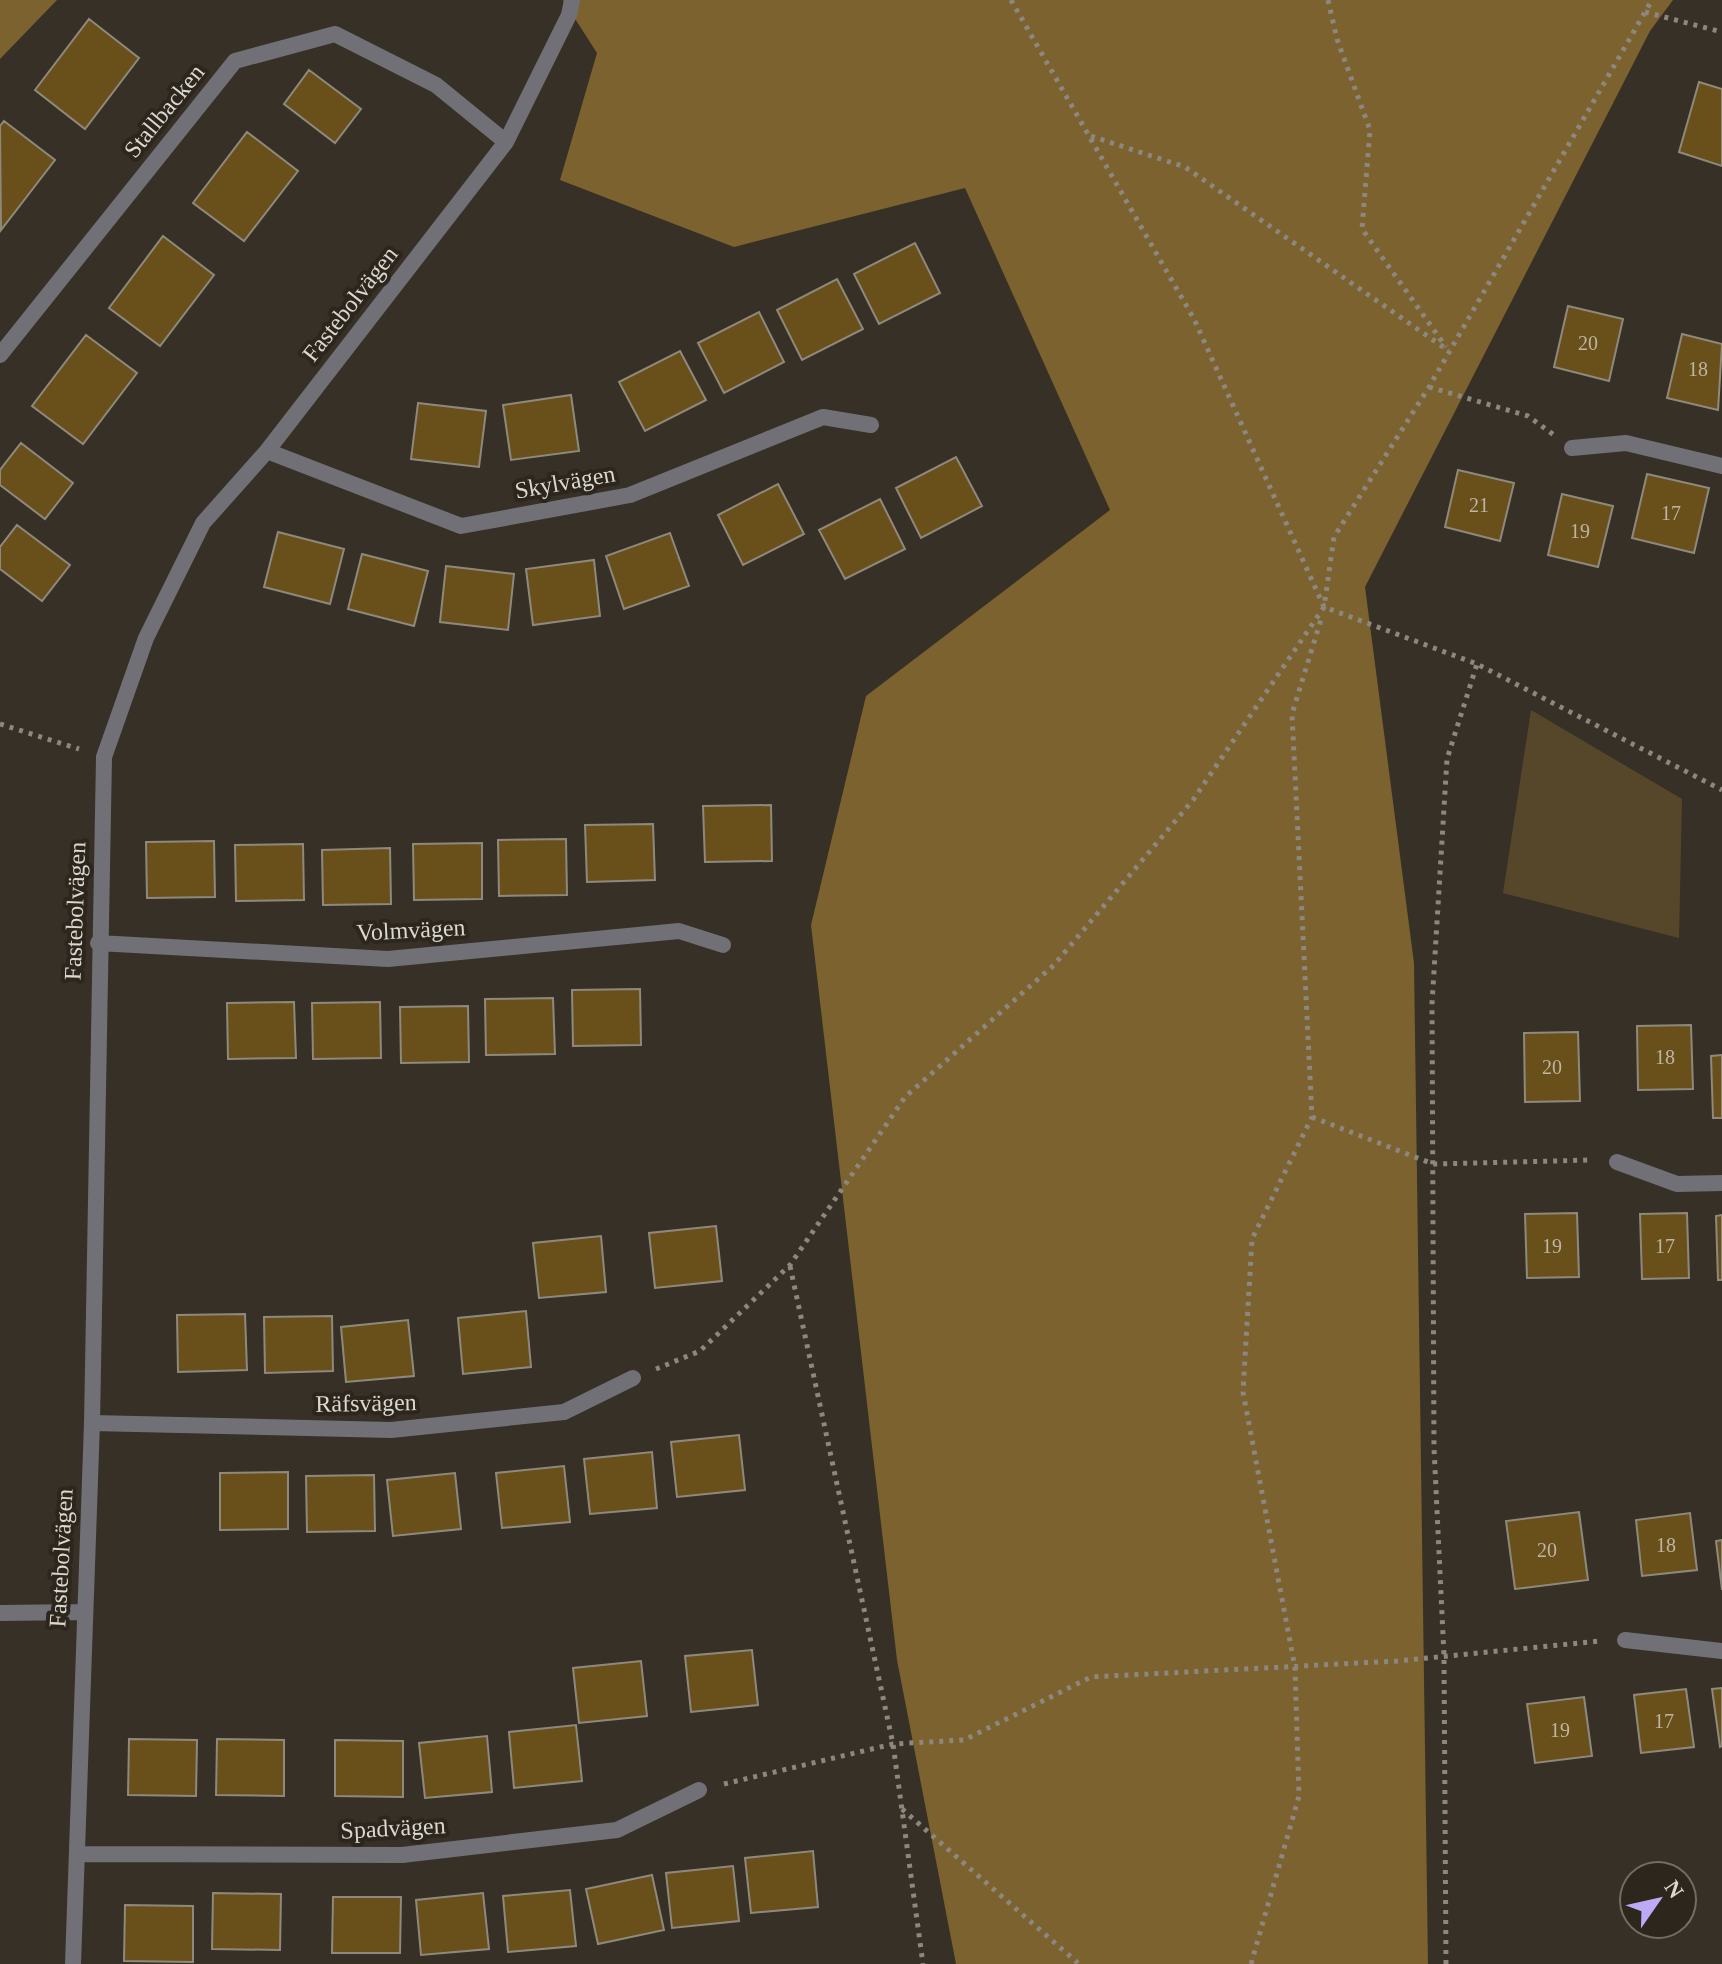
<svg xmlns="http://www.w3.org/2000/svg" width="1722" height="1964" viewBox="0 0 1722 1964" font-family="Georgia,serif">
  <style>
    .green { fill: #57472a }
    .forest { fill: #7c622e }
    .building { fill: #69501a; stroke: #8f897d; stroke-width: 2 }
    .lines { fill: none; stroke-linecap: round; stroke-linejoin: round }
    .path { stroke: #8c877f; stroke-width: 5; stroke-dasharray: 4 6; stroke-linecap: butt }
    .street { stroke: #717076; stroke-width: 16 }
    .labels { text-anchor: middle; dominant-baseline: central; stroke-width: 8; stroke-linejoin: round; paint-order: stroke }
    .number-label { font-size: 20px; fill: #beb5a3 }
    .street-label { font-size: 24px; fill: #dbd7d1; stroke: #2c261d }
  </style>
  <rect width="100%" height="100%" fill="#363026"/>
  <path class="green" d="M 1531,710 L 1682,799 L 1679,938 L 1503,893 Z"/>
  <path class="forest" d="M 0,0 L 57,0 L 0,59 Z
    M 563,0 L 1673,0 L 1650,31 L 1365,587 L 1414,963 L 1428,1964 L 956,1964 L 897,1660 L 811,925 L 866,696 L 1110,510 L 965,188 L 734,247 L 560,180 L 597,53 Z"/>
  <path class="building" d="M 89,19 L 139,58 L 85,129 L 35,90 Z
    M 309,70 L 361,109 L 335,143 L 284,104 Z
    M 1699,82 L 1722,89 L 1722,166 L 1679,152 Z
    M 4,121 L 55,160 L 1,230 L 0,126 Z
    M 247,132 L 298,171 L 244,241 L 193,203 Z
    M 163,236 L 214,275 L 160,346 L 109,308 Z
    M 915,243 L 940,293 L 879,324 L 854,274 Z
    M 837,279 L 863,329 L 802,360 L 777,310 Z
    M 1568,306 L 1623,319 L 1609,381 L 1554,367 Z
    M 759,312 L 784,362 L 724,393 L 698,343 Z
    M 1682,334 L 1722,344 L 1718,410 L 1667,398 Z
    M 86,335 L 137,373 L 83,444 L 32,406 Z
    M 680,351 L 706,400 L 645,431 L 619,382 Z
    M 571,395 L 579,451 L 511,460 L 503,405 Z
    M 418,403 L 486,411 L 479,467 L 411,459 Z
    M 21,443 L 73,483 L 45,519 L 0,485 L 0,470 Z
    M 956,457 L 982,506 L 921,538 L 896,488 Z
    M 1458,470 L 1514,483 L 1500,541 L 1445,527 Z
    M 1647,474 L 1709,488 L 1694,553 L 1632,538 Z
    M 778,484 L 804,534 L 743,565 L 718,515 Z
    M 1562,494 L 1613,506 L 1598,567 L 1548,555 Z
    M 880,499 L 905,549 L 845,579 L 819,530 Z
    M 17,525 L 70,565 L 42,601 L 0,569 L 0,547 Z
    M 278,532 L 344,549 L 330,604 L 264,587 Z
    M 670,533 L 689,586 L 624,609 L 606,556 Z
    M 362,554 L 428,571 L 414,626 L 348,609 Z
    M 594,560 L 600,616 L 533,625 L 526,569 Z
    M 446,566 L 514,574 L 508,630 L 440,622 Z
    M 771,805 L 772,861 L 705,862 L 703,806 Z
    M 653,824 L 655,880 L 587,882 L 585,825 Z
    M 566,839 L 567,895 L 499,896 L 498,840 Z
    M 214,841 L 215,897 L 147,898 L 146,842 Z
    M 482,843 L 482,899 L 414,900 L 413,844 Z
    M 303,844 L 304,900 L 236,901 L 235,845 Z
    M 390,848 L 391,904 L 323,905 L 322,850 Z
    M 640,989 L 641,1045 L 573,1046 L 572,990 Z
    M 553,998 L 555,1054 L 486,1055 L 485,999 Z
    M 294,1002 L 296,1058 L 228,1059 L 227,1003 Z
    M 380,1002 L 381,1058 L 313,1059 L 312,1003 Z
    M 468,1006 L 469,1062 L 401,1063 L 400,1007 Z
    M 1691,1025 L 1693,1089 L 1638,1090 L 1637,1026 Z
    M 1578,1032 L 1580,1101 L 1525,1102 L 1524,1033 Z
    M 1722,1055 L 1722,1118 L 1713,1118 L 1711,1056 Z
    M 1577,1213 L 1579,1277 L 1527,1278 L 1525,1214 Z
    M 1687,1213 L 1689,1278 L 1642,1279 L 1640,1214 Z
    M 1722,1215 L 1722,1280 L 1718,1280 L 1716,1216 Z
    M 716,1226 L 722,1281 L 655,1288 L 649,1233 Z
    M 601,1236 L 606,1292 L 539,1298 L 533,1243 Z
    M 526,1311 L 531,1367 L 463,1374 L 458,1318 Z
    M 245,1314 L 247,1370 L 178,1372 L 177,1315 Z
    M 332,1316 L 333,1371 L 265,1373 L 264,1317 Z
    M 408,1320 L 414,1376 L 346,1382 L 341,1327 Z
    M 739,1435 L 745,1490 L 677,1497 L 671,1442 Z
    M 652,1452 L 657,1508 L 590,1514 L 584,1459 Z
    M 564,1466 L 570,1522 L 502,1528 L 496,1473 Z
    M 288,1472 L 288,1529 L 220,1530 L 220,1473 Z
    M 455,1473 L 461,1529 L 393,1536 L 387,1480 Z
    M 374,1475 L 375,1531 L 307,1532 L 306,1476 Z
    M 1579,1512 L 1588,1580 L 1515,1589 L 1506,1521 Z
    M 1690,1513 L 1697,1570 L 1642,1576 L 1636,1520 Z
    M 1722,1540 L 1722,1590 L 1716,1541 Z
    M 752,1650 L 758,1705 L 691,1712 L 685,1656 Z
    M 641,1661 L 647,1716 L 579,1723 L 573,1668 Z
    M 1722,1688 L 1722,1746 L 1720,1747 L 1712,1689 Z
    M 1686,1689 L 1694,1747 L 1641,1753 L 1634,1695 Z
    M 1584,1697 L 1592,1756 L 1535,1763 L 1527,1704 Z
    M 576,1725 L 582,1781 L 514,1788 L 509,1732 Z
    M 487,1736 L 492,1792 L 425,1798 L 419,1743 Z
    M 129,1739 L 197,1740 L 196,1796 L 128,1795 Z
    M 217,1739 L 284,1740 L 284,1796 L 216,1795 Z
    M 335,1740 L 403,1741 L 403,1797 L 335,1796 Z
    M 813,1851 L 818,1907 L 751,1913 L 745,1858 Z
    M 733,1866 L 739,1921 L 672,1928 L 666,1873 Z
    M 652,1875 L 664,1930 L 598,1944 L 586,1889 Z
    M 570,1890 L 576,1946 L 508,1952 L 503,1896 Z
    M 213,1893 L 281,1894 L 280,1950 L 212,1949 Z
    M 483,1893 L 489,1949 L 421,1955 L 416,1900 Z
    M 333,1897 L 401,1897 L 400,1953 L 332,1953 Z
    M 125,1905 L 193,1906 L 193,1962 L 124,1961 Z"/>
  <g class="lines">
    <path class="path" d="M 1011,0 L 1194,319 L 1324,607 L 1477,664 L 1722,790
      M 1328,0 L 1337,39 L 1370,130 L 1362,229 L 1446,347
      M 1645,12 L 1722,32
      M 1091,136 L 1185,167 L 1449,351
      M 1429,387 L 1528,416 L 1554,435
      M 0,724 L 79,749
      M 1312,1117 L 1433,1164 L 1592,1160
      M 790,1266 L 893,1744 L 923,1964
      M 656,1369 L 700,1351 L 790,1265 L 905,1097 L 1054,965 L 1193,800 L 1324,607 L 1334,537 L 1429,387 L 1652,0
      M 724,1784 L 893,1744 L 964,1740 L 1091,1677 L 1397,1661 L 1600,1641
      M 902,1809 L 1079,1964
      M 1251,1964 L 1299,1796 L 1295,1668 L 1243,1392 L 1252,1239 L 1312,1117 L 1292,714 L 1322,616
      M 1446,1964 L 1444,1656 L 1434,1448 L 1432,1004 L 1447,759 L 1477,664"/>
    <path class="street" d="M 0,355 L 235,61 L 335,34 L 436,85 L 506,142
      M 1572,448 L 1626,443 L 1722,466
      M 267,451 L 461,526 L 630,495 L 823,417 L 871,425
      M 98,943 L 388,959 L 679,931 L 723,945
      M 1617,1162 L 1677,1184 L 1722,1183
      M 92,1423 L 391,1430 L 564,1412 L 633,1378
      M 0,1613 L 82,1612
      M 1625,1640 L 1722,1651
      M 78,1854 L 402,1855 L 617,1830 L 699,1790
      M 73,1964 L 92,1423 L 104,757 L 146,638 L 203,523 L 267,451 L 506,142 L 569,15 L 572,0"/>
  </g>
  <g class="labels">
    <g class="number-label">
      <text x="1588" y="343">20</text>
      <text x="1698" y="369">18</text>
      <text x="1479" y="505">21</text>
      <text x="1671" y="513">17</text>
      <text x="1580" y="531">19</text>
      <text x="1665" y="1057">18</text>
      <text x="1552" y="1067">20</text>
      <text x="1552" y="1246">19</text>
      <text x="1665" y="1246">17</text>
      <text x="1666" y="1545">18</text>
      <text x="1547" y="1550">20</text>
      <text x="1664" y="1721">17</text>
      <text x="1560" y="1730">19</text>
    </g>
    <g class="street-label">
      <text transform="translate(164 111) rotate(-51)">Stallbacken</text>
      <text transform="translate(350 304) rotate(-52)">Fastebolvägen</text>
      <text transform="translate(565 482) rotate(-10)">Skylvägen</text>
      <text transform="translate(75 911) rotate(-88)">Fastebolvägen</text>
      <text transform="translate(411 930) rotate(-3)">Volmvägen</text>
      <text transform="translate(366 1403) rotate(-1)">Räfsvägen</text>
      <text transform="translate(61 1558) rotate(-87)">Fastebolvägen</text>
      <text transform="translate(393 1828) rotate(-3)">Spadvägen</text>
    </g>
  </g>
  <g transform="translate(1658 1900) rotate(56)"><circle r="38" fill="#2c261d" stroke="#726d65" stroke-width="2"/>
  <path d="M0-6L14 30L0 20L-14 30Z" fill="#bcaaf6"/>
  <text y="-12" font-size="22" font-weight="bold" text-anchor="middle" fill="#dbd7d1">N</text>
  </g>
</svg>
